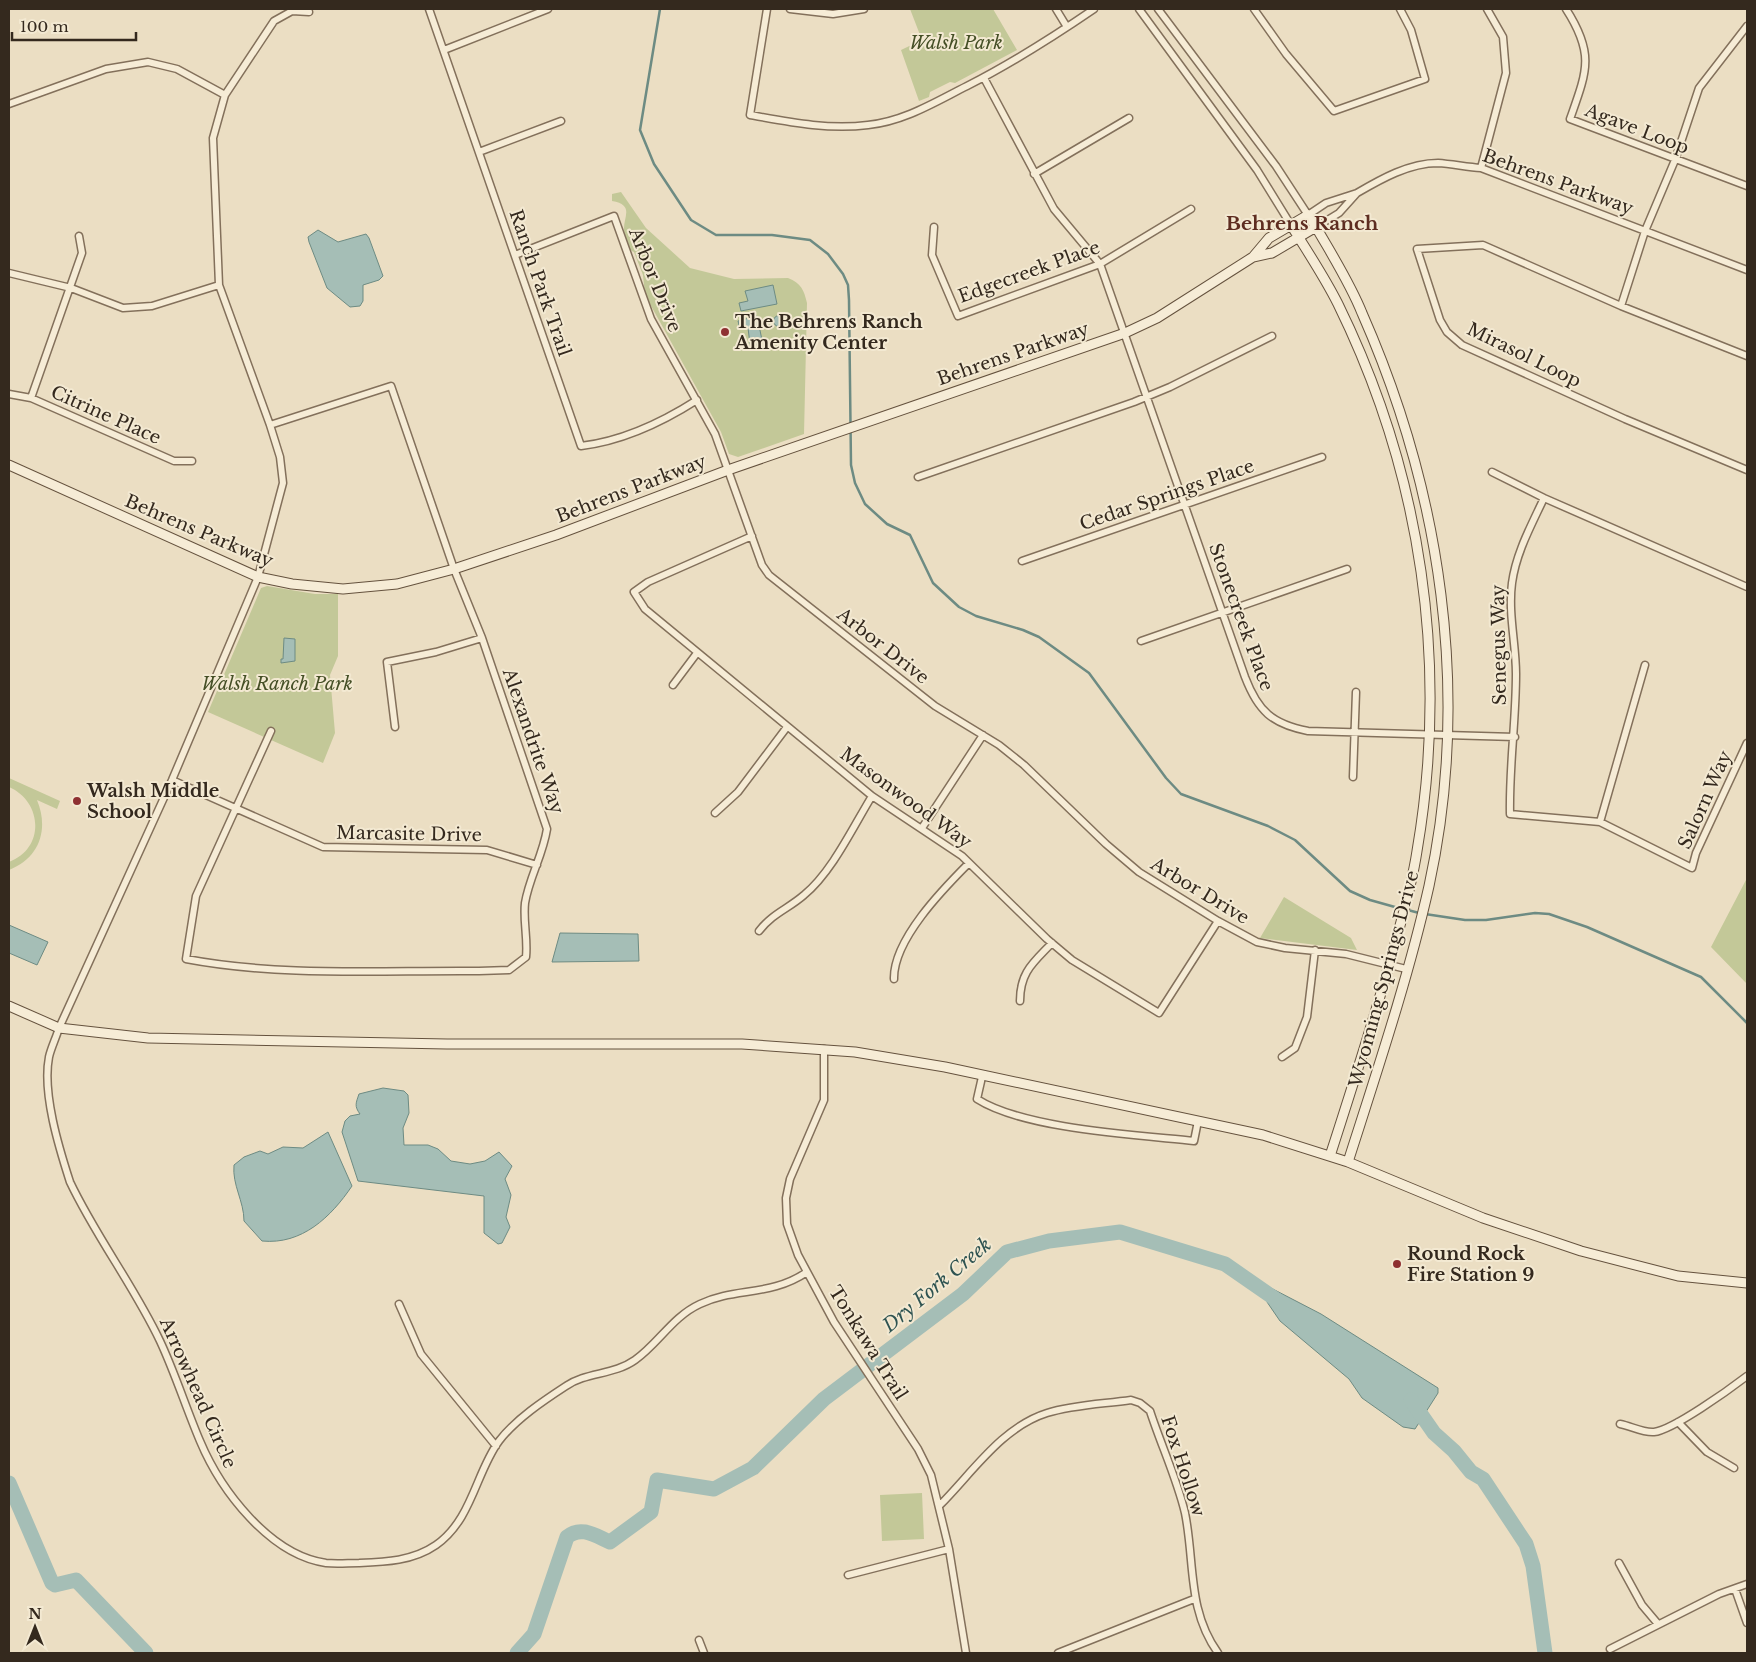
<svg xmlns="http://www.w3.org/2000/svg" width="1756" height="1662" viewBox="0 0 1756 1662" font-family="'Libre Baskerville',serif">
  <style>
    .green { fill: #c3c898 }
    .water { fill: #a5beb6; stroke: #6d8b83 }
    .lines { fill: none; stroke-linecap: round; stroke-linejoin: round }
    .stream { stroke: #6d8b83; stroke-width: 2.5 }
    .river { stroke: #a5beb6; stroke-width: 15 }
    .street-casing { stroke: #83705b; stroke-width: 9 }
    .secondary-casing { stroke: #65523e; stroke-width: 11 }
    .street { stroke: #f6ecd6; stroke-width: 6 }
    .secondary { stroke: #f6ecd6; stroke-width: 9 }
    .poi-dot { fill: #8e3031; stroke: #f3e9d2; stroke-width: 2 }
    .labels { text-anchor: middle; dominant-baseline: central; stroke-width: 4; stroke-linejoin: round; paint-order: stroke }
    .park-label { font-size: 18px; font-style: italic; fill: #454f26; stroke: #f3e9d2 }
    .street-label { font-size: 18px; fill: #34291e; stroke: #f3e9d2 }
    .poi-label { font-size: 18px; font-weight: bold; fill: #34291e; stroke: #f3e9d2; text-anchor: start }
    .neighbourhood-label { font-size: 19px; font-weight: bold; fill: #5e2d21; stroke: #f3e9d2 }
    .water-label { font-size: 19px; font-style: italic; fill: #2e5351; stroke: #f3e9d2 }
  </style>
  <rect width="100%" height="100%" fill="#ebdec3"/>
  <path class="green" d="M 910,9 L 993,9 L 1017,50 L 955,83 L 950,82 L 930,92 L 929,97 L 919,101 L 901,50 L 922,40 Z
    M 621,192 L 646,228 L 690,268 L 734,279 L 788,278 C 801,283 804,290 807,303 L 804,434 L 738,457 L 729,454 L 721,432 L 645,295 L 643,275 L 634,252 L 630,250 C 628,244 624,236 624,230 C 623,217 635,205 612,201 L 612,194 Z
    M 267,586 L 315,594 L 338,594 L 338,656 L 330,675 L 335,733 L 323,763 L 208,712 L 261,588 Z
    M 9,778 L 60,801 L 57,809 L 37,800 C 49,829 40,858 9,870 L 9,862 C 46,848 42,801 9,787 Z
    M 1747,878 L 1747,984 L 1711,947 Z
    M 1284,897 L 1351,938 L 1357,950 L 1260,938 Z
    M 922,1493 L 924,1539 L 882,1541 L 880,1495 Z"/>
  <path class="water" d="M 318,230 L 338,242 L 366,234 L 369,238 L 383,276 L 379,280 L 363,285 L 363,301 L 360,306 L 350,307 L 327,288 L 309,242 L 308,237 Z
    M 773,285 L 777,304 L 741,311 L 739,303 L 748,301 L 745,291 Z
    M773.5 321a5.5 5.5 0 1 1 11 0a5.5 5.5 0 1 1-11 0Z
    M 757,316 L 762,340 L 760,345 L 750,344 L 748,328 L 740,329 L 738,321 Z
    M 284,638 L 295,639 L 295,661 L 281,663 L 281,659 L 283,659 Z
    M 9,925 L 48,942 L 37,965 L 9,953 Z
    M 560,933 L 638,934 L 639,961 L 552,962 Z
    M 383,1088 L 404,1091 L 408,1095 L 409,1113 L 403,1128 L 404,1145 L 428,1145 L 438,1149 L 451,1161 L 470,1164 L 485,1161 L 499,1152 L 512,1166 L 505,1179 L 511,1195 L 506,1217 L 510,1227 L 502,1243 L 498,1244 L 484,1233 L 484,1196 L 358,1181 L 342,1132 L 345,1121 L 350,1116 L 360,1114 C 354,1106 356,1103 359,1094 Z
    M 328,1132 L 352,1186 C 331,1217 302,1245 262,1241 L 244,1221 C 244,1201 232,1185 234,1165 L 244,1157 L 260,1151 L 268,1154 L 283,1147 L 303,1148 Z
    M 1267,1286 L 1321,1314 L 1438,1388 L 1438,1393 L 1415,1429 L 1403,1427 L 1362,1398 L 1349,1379 L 1280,1321 L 1267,1302 Z"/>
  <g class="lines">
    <path class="stream" d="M 660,9 L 640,130 L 654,164 L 691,220 L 716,235 L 772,235 L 810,240 L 828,254 L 843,274 L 848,285 L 849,300 L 851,465 L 855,483 L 865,504 L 887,524 L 910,535 L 933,583 L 959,607 L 976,616 L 1023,630 L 1039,637 L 1089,673 L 1166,778 L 1181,794 L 1268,826 L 1295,840 L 1350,891 L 1370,900 L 1402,909
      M 1408,910 L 1419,913
      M 1425,914 L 1465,920 L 1486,920 L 1535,913 L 1549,914 L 1587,927 L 1701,977 L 1747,1023"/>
    <path class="river" d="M 1411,1400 L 1434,1433 L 1454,1451 L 1471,1472 L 1483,1479 L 1526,1544 L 1533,1566 L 1545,1653
      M 9,1483 L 52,1583 L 55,1585 L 76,1580 L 146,1653
      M 517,1653 L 534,1634 L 567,1537 C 581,1525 596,1536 610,1542 L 651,1512 L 657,1480 L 714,1489 L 753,1468 L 824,1399 L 963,1294 L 1007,1252 L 1049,1241 L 1120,1232 L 1225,1264 L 1284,1305"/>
    <g class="street-casing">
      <path id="street" d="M 429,9 L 581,446 C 623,441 661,423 697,400
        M 767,9 L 750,115 C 789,122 828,130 868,125 C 905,121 935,102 967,86 C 1012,63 1053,37 1094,9
        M 790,9 L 833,14 L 864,9
        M 1056,9 L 1067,27
        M 1139,9 L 1257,170 L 1291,225
        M 1158,9 L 1276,166 L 1308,215 L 1326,203 L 1357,193 L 1339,213 L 1316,227
        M 1254,9 L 1286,54 L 1334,111 L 1425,79 L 1411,30 L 1400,9
        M 1566,9 C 1595,54 1587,71 1570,119 L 1747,186
        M 309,12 L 292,11 L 274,21 L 225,95 L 213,138 L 219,285 L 270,425 L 280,457 L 283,483 L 258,577 L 172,780 L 59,1028 C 56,1038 51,1048 49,1057 C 42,1093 59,1148 70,1182 C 96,1237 134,1286 160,1341 C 175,1373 186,1408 200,1441 C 221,1491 270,1555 326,1563 C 337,1564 348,1563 359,1563 C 385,1562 413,1561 436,1545 C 472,1520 476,1472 499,1441 C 516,1419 543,1401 566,1386 C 586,1372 614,1375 635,1360 C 659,1343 672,1317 700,1304 C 735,1287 770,1297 807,1272
        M 444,50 L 548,9
        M 984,78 L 1054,209 L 1100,264 L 1245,677 C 1258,711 1272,724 1308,731 L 1515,737
        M 9,104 L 106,69 L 148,62 L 177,69 L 225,95
        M 479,152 L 561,121
        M 1481,168 L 1506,73 L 1503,37 L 1487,9
        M 1034,174 L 1129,118
        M 1357,193 C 1381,179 1409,163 1438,163 C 1452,164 1467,167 1481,168 L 1747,270
        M 934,227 L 932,255 L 958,316 L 1100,264 L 1191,209
        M 515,255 L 614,216 L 651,319 L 715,434 L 762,565 L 769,575 L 935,706 L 999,745 L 1024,765 L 1106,844 L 1139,872 L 1218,921 L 1257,942 L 1285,948 L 1346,954 L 1406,969
        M 9,273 L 71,288 L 123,308 L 152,306 L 219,285
        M 1621,306 L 1645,231 L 1675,160 L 1699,88 L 1747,26
        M 1747,356 L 1621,306 L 1483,245 L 1417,249 L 1440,320 L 1447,332 L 1462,345 L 1625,419 L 1747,470
        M 9,394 L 31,398 L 174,461 L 192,461
        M 31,398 L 82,253 L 79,236
        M 270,425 L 391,386 L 454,569 L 482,638 L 547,829 C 543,855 529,878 525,903 C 523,921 528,939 526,957 L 509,970 L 479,971 C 382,970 281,977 186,959 L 196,896 L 271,731
        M 1492,472 L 1544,498 L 1747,587
        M 918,477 L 1134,402 L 1170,387 L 1272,336
        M 1544,498 C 1531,526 1516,553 1512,583 C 1508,613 1516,644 1516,674 C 1516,721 1509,767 1510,814 L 1600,822 L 1692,868 L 1696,853 L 1747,743
        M 752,536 L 648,582 L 634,592 L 645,609 L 872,796 L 962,856 L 1047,939 L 1072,960 L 1159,1013 L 1218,921
        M 1022,561 L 1322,457
        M 1141,641 L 1347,569
        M 673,685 L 697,653
        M 395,727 L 387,662 L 436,652 L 482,638
        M 1353,777 L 1356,692
        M 172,780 L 323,847 L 487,850 L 537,865
        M 715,813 L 738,792 L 787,727
        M 1600,822 L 1645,665
        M 922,828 L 983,735
        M 759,931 C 773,913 788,909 804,895 C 832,872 853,827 872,796
        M 894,979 C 893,940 943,889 969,863
        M 1020,1001 C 1020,972 1033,963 1052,943
        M 824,1049 L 824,1100 L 790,1179 L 786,1198 L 787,1224 L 798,1255 L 834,1322 L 918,1449 L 931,1475 L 949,1549 L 966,1653
        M 1282,1057 L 1295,1048 L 1307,1017 L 1315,950
        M 982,1077 L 977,1099 C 1024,1129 1137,1135 1194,1141 L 1198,1121
        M 399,1304 L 421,1354 L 496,1446
        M 1678,1422 L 1707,1452 L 1734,1468
        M 1620,1424 C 1631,1426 1643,1433 1654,1432 C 1673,1430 1730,1389 1747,1376
        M 940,1505 C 972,1473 1002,1427 1047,1413 C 1073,1405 1103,1404 1131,1400 L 1140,1403 L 1150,1411 C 1161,1445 1177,1479 1185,1513 C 1195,1562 1187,1610 1218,1653
        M 1619,1563 L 1642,1605 L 1658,1624
        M 848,1575 L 949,1549
        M 1735,1589 L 1747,1623
        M 699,1640 L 704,1653
        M 1610,1649 L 1719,1594 L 1747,1584
        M 1058,1653 L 1194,1599"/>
    </g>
    <g class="secondary-casing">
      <path id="secondary" d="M 1291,225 C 1307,251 1324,276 1338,304 C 1422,475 1449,664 1417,851 C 1412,885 1402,918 1393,951 C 1374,1020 1352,1088 1330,1156
        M 1253,257 L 1269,238 L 1308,215 L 1316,227 C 1332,255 1350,283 1362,313 C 1441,492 1471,693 1429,886 C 1408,979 1377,1071 1348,1162
        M 9,465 L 258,577 L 292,584 L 343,589 L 397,584 L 454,569 L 556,535 L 728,470 L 1125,333 L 1157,318 L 1253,257 L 1272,253 L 1316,227
        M 9,1006 L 59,1028 L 148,1038 L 447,1044 L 742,1044 L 855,1052 L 945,1067 L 1263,1135 L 1348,1162 L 1483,1218 L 1581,1251 L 1678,1276 L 1747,1283"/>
    </g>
    <use href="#street" class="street"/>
    <use href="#secondary" class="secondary"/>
  </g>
  <g class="poi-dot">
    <circle cx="725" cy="332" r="5"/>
    <circle cx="77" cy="801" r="5"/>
    <circle cx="1397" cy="1264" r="5"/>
  </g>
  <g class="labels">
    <g class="park-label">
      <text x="956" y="43">Walsh Park</text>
      <text x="277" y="684">Walsh Ranch Park</text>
    </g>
    <g class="street-label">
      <text transform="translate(1637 129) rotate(21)">Agave Loop</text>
      <text transform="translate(1558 182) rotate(20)">Behrens Parkway</text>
      <text transform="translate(1029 272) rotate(-20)">Edgecreek Place</text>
      <text transform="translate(655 280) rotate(68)">Arbor Drive</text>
      <text transform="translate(540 283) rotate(71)">Ranch Park Trail</text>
      <text transform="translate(1013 354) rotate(-19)">Behrens Parkway</text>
      <text transform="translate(1524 355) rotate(26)">Mirasol Loop</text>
      <text transform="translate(106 415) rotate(24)">Citrine Place</text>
      <text transform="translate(631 489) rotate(-21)">Behrens Parkway</text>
      <text transform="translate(1167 495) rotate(-19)">Cedar Springs Place</text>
      <text transform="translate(199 531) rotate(23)">Behrens Parkway</text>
      <text transform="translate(1241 617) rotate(70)">Stonecreek Place</text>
      <text transform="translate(1499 645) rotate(-91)">Senegus Way</text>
      <text transform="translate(883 646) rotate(38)">Arbor Drive</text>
      <text transform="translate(533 741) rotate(71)">Alexandrite Way</text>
      <text transform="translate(906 798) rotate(36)">Masonwood Way</text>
      <text transform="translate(1705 800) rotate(-66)">Salorn Way</text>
      <text transform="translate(409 834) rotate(1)">Marcasite Drive</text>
      <text transform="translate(1200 891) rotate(31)">Arbor Drive</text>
      <text transform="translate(1384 979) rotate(-75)">Wyoming Springs Drive</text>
      <text transform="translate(868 1343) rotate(58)">Tonkawa Trail</text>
      <text transform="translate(198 1393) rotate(66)">Arrowhead Circle</text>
      <text transform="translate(1183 1466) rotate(72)">Fox Hollow</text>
    </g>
    <g class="poi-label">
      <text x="735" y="322">The Behrens Ranch<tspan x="735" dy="21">Amenity Center</tspan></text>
      <text x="87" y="791">Walsh Middle<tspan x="87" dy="21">School</tspan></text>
      <text x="1407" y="1254">Round Rock<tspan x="1407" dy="21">Fire Station 9</tspan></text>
    </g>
    <g class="neighbourhood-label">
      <text x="1302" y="223">Behrens Ranch</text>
    </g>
    <g class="water-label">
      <text transform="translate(937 1285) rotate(-40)">Dry Fork Creek</text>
    </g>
  </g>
  <rect width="1756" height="1662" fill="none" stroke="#34291e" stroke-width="20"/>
  <g transform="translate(35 1627)" stroke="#f3e9d2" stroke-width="4" paint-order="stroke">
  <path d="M0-4L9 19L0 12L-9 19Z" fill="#34291e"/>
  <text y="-8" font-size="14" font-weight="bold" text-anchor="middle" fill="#34291e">N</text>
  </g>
  <path d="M12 32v8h124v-8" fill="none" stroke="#34291e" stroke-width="2.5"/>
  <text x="20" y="32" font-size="15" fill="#34291e" stroke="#f3e9d2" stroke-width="4" paint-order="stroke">100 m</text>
</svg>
